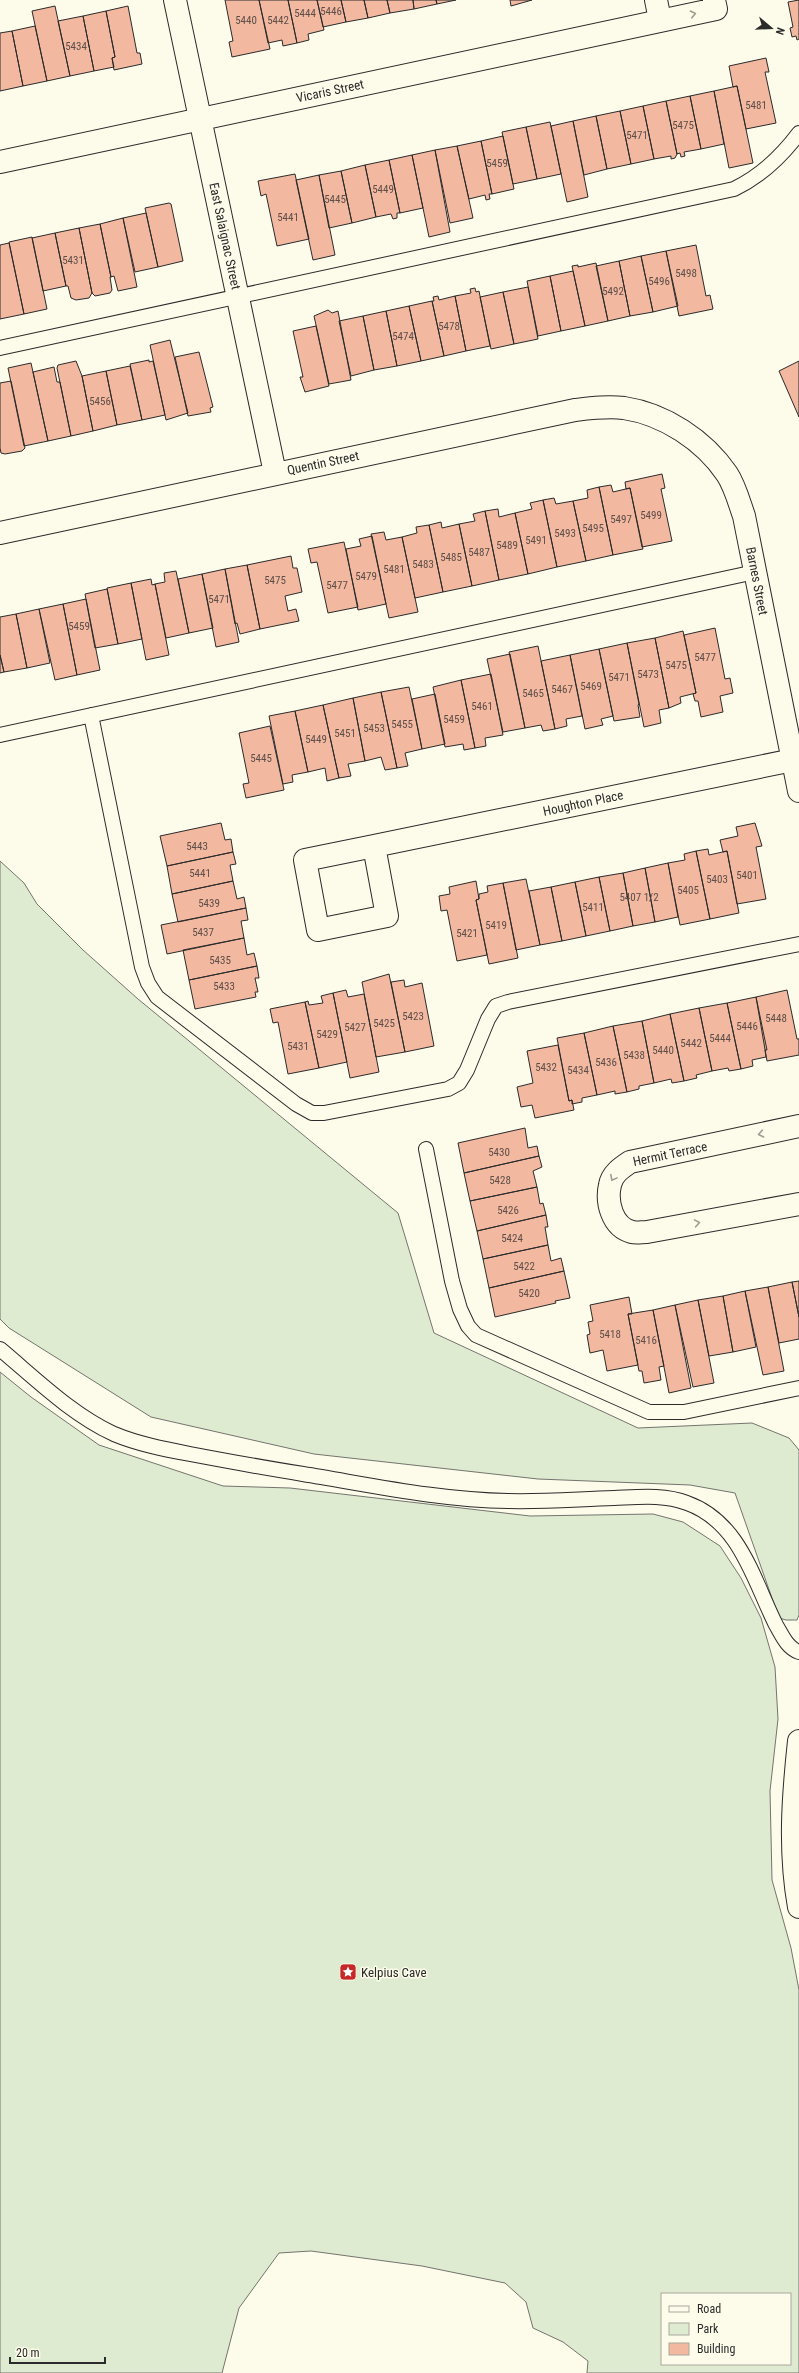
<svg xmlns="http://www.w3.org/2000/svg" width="799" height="2373" viewBox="0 0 799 2373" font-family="'Roboto Condensed',sans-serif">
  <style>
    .green { fill: #deebd1; stroke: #74746e; fill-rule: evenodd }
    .building { fill: #f2b8a0; stroke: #2b2b2b }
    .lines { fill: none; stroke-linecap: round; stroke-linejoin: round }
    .lane-casing { stroke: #2b2b2b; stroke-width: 16 }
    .street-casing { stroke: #2b2b2b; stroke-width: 24 }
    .lane { stroke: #fdfbea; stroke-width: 14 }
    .street { stroke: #fdfbea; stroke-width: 22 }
    .oneway { stroke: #9e9d94 }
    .labels { text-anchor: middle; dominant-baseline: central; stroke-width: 3; stroke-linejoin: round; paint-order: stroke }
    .number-label { font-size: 11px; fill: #5d4e48 }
    .street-label { font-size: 13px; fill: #2b2b2b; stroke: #fdfbea }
    .poi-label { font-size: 13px; fill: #2b2b2b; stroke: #fdfbea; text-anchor: start }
  </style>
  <rect width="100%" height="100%" fill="#fdfbea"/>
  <path class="green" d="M 0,861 L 24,883 L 37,904 L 83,950 L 138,999 L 398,1213 L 434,1333 L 638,1428 L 752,1423 L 789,1438 L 799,1450 L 799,1615 L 797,1620 L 786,1620 L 779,1618 L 735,1493 L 690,1485 L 538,1479 L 314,1454 L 151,1417 L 9,1328 L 0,1319 Z
    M 0,1372 L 31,1397 L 99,1445 L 223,1486 L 290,1488 L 530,1516 L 653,1514 L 683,1522 L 720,1546 L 741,1578 L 761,1618 L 775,1667 L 778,1719 L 770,1791 L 772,1880 L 791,1948 L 799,1990 L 799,2373 L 587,2373 L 588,2361 L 563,2342 L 533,2328 L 526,2302 L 505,2283 L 422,2266 L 311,2251 L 279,2253 L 239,2308 L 222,2373 L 0,2373 ZM 662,2294 L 790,2294 L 790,2364 L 662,2364 Z"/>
  <path class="building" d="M 225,0 L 259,0 L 270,49 L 232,57 L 229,42 L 233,41 Z
    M 259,0 L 288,0 L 297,43 L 283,46 L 282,40 L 268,43 Z
    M 288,0 L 317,0 L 324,30 L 308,34 L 309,40 L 297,43 Z
    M 317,0 L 341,0 L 346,22 L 323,27 Z
    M 341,0 L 364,0 L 368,18 L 346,22 Z
    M 364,0 L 387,0 L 390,13 L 368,18 Z
    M 387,0 L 413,0 L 414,9 L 390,13 Z
    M 413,0 L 436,0 L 437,4 L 414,9 Z
    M 436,0 L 456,0 L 437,4 Z
    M 510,0 L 532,0 L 511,6 Z
    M 799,0 L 799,39 L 797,40 L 796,36 L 792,37 L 790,28 L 793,27 L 788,2 Z
    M 55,6 L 70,76 L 47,81 L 32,11 Z
    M 128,6 L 137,53 L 140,53 L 142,64 L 114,70 L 112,58 L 115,57 L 106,11 Z
    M 106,11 L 115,57 L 112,58 L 114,67 L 94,71 L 83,16 Z
    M 83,16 L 94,71 L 70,76 L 58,21 Z
    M 35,26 L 47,81 L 23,86 L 12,31 Z
    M 12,31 L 23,86 L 0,91 L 0,33 Z
    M 766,58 L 769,72 L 765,72 L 776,123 L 746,129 L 737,86 L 733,87 L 729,66 Z
    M 737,86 L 753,163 L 729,168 L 714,91 Z
    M 714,91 L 724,144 L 701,149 L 690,96 Z
    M 690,96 L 701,149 L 684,152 L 685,156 L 681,157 L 680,153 L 677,154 L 666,101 Z
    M 666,101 L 677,154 L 675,158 L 671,159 L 671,156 L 654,159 L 643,106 Z
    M 643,106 L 654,159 L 631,164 L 620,111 Z
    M 620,111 L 631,164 L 607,169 L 596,116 Z
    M 596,116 L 607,169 L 584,175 L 573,121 Z
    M 573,121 L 588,197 L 567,202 L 551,126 Z
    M 550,122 L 561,174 L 537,179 L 526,127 Z
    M 526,127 L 537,179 L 513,184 L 502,132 Z
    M 503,136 L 514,189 L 492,194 L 481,141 Z
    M 481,141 L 492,194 L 489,194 L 490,199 L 486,200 L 485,195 L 469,199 L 457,146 Z
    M 457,146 L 473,218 L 450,223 L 435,150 Z
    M 435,150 L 450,232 L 429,237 L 412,155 Z
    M 412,155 L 423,208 L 400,213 L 389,160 Z
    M 389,160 L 400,213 L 397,213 L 397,218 L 393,219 L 391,214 L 376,217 L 365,165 Z
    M 365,165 L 376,217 L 352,223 L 341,171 Z
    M 341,171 L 352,223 L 329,228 L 319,175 Z
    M 295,174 L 309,239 L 277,246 L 266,194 L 261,196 L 258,181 Z
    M 319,175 L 335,255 L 313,260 L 296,180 Z
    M 169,203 L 171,204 L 183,261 L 158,267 L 145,208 Z
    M 146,213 L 158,267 L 135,272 L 123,218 Z
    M 123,218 L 137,287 L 118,291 L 114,276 L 111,277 L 100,224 Z
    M 100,224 L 111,277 L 110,277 L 112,290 L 110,293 L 95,296 L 92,293 L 79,228 Z
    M 79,228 L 92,293 L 89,298 L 76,300 L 71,298 L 68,286 L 66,286 L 55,233 Z
    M 55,233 L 66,286 L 43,291 L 32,238 Z
    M 32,237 L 47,309 L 24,314 L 9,242 Z
    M 9,243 L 24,314 L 0,319 L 0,245 Z
    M 696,245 L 706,296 L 710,295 L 713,309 L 679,316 L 666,251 Z
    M 666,251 L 678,306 L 653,312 L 641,256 Z
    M 641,256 L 653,312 L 630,316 L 619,261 Z
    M 619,261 L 630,316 L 608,321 L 596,266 Z
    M 596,263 L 608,321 L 585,326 L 572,266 L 578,265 L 578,267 Z
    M 573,271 L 585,326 L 561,331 L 550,276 Z
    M 550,276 L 561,331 L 538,336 L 527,281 Z
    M 528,287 L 538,339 L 514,344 L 503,292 Z
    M 475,288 L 476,292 L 479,291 L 490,346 L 466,351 L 455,296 L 471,293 L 470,289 Z
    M 503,292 L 514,344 L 491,349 L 480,297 Z
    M 438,296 L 439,300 L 455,296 L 466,351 L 444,356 L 432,301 L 434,301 L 433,297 Z
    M 432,301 L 444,356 L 421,361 L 409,306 Z
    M 409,306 L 421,361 L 397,366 L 386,311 Z
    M 328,310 L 332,313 L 338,311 L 351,380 L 329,384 L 314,316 Z
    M 386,311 L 397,366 L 374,370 L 363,316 Z
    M 363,316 L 374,370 L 351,376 L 339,321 Z
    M 316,326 L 329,386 L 305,392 L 300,377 L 303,377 L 293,331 Z
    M 170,340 L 188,413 L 166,420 L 150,345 Z
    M 199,352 L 213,407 L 210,408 L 211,412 L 188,416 L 175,357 Z
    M 149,360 L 149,362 L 153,361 L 165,415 L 142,420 L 130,364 Z
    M 76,361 L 82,376 L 93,431 L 71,436 L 57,368 L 58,365 Z
    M 799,361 L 799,417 L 779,371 Z
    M 31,363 L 48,441 L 24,446 L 8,368 Z
    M 130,366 L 142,420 L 117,425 L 106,371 Z
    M 54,367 L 57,382 L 60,382 L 71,436 L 48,441 L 33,372 Z
    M 106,371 L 117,425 L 93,431 L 82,376 Z
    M 11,381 L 25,448 L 22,451 L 5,454 L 1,453 L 0,448 L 0,383 Z
    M 662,474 L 665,488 L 661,489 L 672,541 L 642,547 L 630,488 L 626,489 L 625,482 Z
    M 611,485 L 613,492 L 630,488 L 643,549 L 613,555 L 599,487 Z
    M 599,487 L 613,555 L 586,561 L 573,501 L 588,498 L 587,490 Z
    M 554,498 L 556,504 L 573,501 L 586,561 L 557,567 L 543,500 Z
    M 543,500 L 557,567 L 528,574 L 515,513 L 532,509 L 530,503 Z
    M 498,509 L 499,517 L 515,513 L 528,574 L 499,580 L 485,511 Z
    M 485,511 L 499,580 L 472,586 L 459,524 L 475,521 L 473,514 Z
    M 441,522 L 442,528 L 459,524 L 472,586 L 443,592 L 429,525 Z
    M 429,525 L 443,592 L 415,598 L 402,537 L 417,533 L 416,527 Z
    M 384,532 L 386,540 L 402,537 L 418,612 L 389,618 L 371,534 Z
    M 372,536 L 386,604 L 358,610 L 346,549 L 361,546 L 359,539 Z
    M 344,542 L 358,607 L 328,613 L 317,562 L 311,563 L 308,549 Z
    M 291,556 L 293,568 L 297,568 L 302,592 L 285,596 L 288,611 L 296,609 L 299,621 L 260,629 L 247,565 Z
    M 247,565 L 260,629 L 240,634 L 237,623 L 235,624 L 225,569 Z
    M 225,569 L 239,642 L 216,647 L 202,574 Z
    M 176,571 L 189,633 L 166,638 L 155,584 L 165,582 L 164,573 Z
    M 202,574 L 213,628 L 189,633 L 178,579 Z
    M 151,579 L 152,585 L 155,584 L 169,655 L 146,660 L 131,583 Z
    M 131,583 L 142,639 L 118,644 L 107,588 Z
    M 107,589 L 118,644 L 95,648 L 85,594 Z
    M 86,599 L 100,670 L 77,675 L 63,604 Z
    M 63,604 L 77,675 L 55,680 L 39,609 Z
    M 39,609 L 50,663 L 27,668 L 16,614 Z
    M 16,614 L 27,668 L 4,672 L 0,655 L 0,617 Z
    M 715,628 L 725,679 L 730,678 L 733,693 L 720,696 L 723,712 L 701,717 L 698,701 L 695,701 L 693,694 L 696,693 L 684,635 Z
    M 683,631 L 696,693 L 680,697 L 681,703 L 669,708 L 655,638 Z
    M 655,638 L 669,708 L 659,710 L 661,723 L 644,727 L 627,643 Z
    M 627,643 L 639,704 L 638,705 L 640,717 L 614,721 L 599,649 Z
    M 538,646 L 555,729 L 543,731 L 541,725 L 525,728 L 509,652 Z
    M 599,649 L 613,716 L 601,719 L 603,725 L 585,729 L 570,655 Z
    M 510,654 L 525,728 L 503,732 L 487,659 Z
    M 0,655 L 4,672 L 0,673 Z
    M 570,655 L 582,716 L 566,719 L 567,726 L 555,729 L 541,661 Z
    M 491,674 L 503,735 L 485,738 L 486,746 L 475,748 L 461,680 Z
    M 461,680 L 475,748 L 464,750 L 463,744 L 445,747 L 433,687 Z
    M 409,687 L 422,749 L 405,753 L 408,766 L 397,768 L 381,692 Z
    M 381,692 L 397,768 L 385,770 L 381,757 L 365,761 L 353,698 Z
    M 435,694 L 445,744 L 422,749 L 412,699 Z
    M 353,698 L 365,761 L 348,764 L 351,776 L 339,778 L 323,705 Z
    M 323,705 L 339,778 L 327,781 L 325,768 L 308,772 L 295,711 Z
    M 295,711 L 308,772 L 292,775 L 293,782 L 283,784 L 269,716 Z
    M 270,726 L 284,790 L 246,798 L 243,784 L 249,783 L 239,733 Z
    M 221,823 L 225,840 L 231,839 L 233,852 L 167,866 L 160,836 Z
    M 755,823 L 762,846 L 756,847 L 766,899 L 737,904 L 727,851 L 723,852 L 720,840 L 738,836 L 736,827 Z
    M 708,849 L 709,855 L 727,851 L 739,913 L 710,919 L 696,851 Z
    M 696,851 L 710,919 L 680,925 L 668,863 L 685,860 L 684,854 Z
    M 233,852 L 236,864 L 230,865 L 233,881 L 172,894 L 167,866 Z
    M 668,863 L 678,917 L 655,922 L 645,868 Z
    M 645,868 L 655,922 L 633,926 L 623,873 Z
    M 623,873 L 633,926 L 610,931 L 599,877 Z
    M 599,877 L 610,931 L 586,936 L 575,882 Z
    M 526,879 L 540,945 L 516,950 L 503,883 Z
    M 233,881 L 237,899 L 244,897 L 246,908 L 178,922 L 172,894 Z
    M 476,881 L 479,899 L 476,900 L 487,955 L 457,961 L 447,910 L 441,911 L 439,896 L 450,894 L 449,887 Z
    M 575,882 L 586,936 L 562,941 L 551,887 Z
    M 503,883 L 518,958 L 489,964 L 476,900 L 479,899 L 479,894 L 488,892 L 487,886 Z
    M 551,887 L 562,941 L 540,945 L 529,891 Z
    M 246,908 L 248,920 L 241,921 L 244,938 L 167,954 L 161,925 Z
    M 244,938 L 247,955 L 254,953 L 257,966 L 189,980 L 183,950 Z
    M 257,966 L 259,978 L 255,978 L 258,992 L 255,992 L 256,997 L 195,1009 L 189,980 Z
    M 389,974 L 405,1052 L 376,1057 L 362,982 Z
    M 404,980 L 405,987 L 422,983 L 434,1046 L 405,1052 L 391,982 Z
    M 346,990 L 348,997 L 364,994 L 379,1072 L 350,1078 L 333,993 Z
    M 787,990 L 797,1039 L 799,1039 L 799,1055 L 767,1061 L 756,997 Z
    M 333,993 L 347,1062 L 319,1068 L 305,1002 L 308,1001 L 309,1005 L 323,1003 L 321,996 Z
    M 756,997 L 767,1050 L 765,1050 L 766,1057 L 752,1060 L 753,1066 L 741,1069 L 727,1003 Z
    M 305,1002 L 319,1068 L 288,1074 L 278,1022 L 273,1023 L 270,1009 Z
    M 727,1003 L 741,1069 L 729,1071 L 728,1068 L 712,1071 L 699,1008 Z
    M 699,1008 L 712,1071 L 696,1075 L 697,1078 L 684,1081 L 670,1014 Z
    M 670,1014 L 684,1081 L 672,1083 L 671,1079 L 654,1083 L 642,1021 Z
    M 642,1021 L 654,1083 L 639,1086 L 639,1089 L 627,1092 L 613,1026 Z
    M 613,1026 L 627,1092 L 615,1094 L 615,1091 L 597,1095 L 584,1033 Z
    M 584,1033 L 597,1095 L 582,1098 L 582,1102 L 572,1104 L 572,1100 L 569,1101 L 557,1038 Z
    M 558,1045 L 569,1101 L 572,1100 L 574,1110 L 535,1118 L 532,1105 L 521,1107 L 517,1087 L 533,1083 L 527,1051 Z
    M 525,1128 L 528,1148 L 537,1146 L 539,1156 L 464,1173 L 458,1143 Z
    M 539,1156 L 542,1167 L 533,1171 L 537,1187 L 470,1201 L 464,1173 Z
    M 537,1187 L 540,1204 L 543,1203 L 546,1215 L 477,1231 L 470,1201 Z
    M 546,1215 L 548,1227 L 545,1227 L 548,1245 L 483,1259 L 477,1231 Z
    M 548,1245 L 551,1261 L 561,1258 L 564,1271 L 489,1288 L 483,1259 Z
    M 564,1271 L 570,1298 L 555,1301 L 556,1303 L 495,1317 L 489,1288 Z
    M 799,1281 L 799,1317 L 792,1282 Z
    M 792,1282 L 799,1317 L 799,1339 L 779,1343 L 768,1287 Z
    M 768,1287 L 784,1371 L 763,1375 L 745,1291 Z
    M 745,1291 L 756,1347 L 733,1352 L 723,1296 Z
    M 723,1296 L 733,1352 L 709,1356 L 698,1300 Z
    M 629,1297 L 632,1314 L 628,1314 L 638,1365 L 607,1371 L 603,1350 L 590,1353 L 587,1335 L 590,1334 L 588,1322 L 593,1321 L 590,1305 Z
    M 698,1300 L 714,1383 L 693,1387 L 675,1305 Z
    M 675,1305 L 691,1388 L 669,1393 L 653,1310 Z
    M 653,1310 L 664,1366 L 659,1367 L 661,1380 L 644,1383 L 642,1371 L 639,1371 L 628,1314 Z"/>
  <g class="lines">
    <g class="lane-casing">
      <path id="lane" d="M 0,348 L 734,189 C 761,176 781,157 799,133
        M 91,715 L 142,967 L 148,983 L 157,997 L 296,1104 L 312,1113 L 324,1113 L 448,1089 L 459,1083 L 467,1070 L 488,1019 L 496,1006 L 508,1002 L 799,944
        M 0,735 L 755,572
        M 426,1149 L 452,1281 L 460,1309 L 468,1326 L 476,1335 L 649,1412 L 684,1412 L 799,1388
        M 0,1349 C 36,1379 71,1414 114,1434 C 138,1444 164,1449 190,1454 C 227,1461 265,1468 303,1474 C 371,1485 440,1500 508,1501 C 543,1502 579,1499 614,1498 C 638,1497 664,1494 687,1503 C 740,1522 753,1579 776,1625 C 782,1635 787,1648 799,1652"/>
    </g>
    <g class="street-casing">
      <path id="street" d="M 175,0 L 275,473
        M 656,0 L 660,20
        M 0,162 L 716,9 L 714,0
        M 0,533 L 575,410 C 592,408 608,406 624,408 C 664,414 704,440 727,474 C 735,486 739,502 744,516 L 799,791
        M 374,846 L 793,760
        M 374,846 L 387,916 L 318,930 L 305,860 Z
        M 799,1126 L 630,1162 C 621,1168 612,1174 610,1185 C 606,1202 612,1227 632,1232 C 636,1233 642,1232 647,1232 L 799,1204
        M 799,1741 C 793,1797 789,1851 799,1907"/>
    </g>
    <use href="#lane" class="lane"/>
    <use href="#street" class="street"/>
  </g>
  <defs><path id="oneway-chevron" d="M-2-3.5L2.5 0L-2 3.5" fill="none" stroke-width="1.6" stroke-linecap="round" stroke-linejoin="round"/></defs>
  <g class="oneway">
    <use href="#oneway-chevron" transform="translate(693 14) rotate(-12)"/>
    <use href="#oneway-chevron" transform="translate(761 1134) rotate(168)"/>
    <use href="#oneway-chevron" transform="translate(613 1178) rotate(118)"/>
    <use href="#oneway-chevron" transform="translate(697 1223) rotate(-10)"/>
  </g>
  <defs>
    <g id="sight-square" transform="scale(0.9)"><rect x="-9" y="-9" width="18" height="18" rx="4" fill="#c62828" stroke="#fdfbea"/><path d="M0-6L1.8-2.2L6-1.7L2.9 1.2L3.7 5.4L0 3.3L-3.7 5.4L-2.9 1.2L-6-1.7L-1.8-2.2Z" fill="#fff"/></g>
  </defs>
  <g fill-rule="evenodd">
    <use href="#sight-square" x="348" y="1972"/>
  </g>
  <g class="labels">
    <g class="number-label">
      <text x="331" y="11">5446</text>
      <text x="305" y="13">5444</text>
      <text x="246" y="20">5440</text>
      <text x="278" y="20">5442</text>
      <text x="76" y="46">5434</text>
      <text x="756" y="105">5481</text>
      <text x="683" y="125">5475</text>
      <text x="637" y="135">5471</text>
      <text x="497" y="163">5459</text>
      <text x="383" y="189">5449</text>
      <text x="335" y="199">5445</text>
      <text x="288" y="217">5441</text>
      <text x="73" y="260">5431</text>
      <text x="686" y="273">5498</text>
      <text x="659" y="281">5496</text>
      <text x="613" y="291">5492</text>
      <text x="449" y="326">5478</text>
      <text x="403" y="336">5474</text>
      <text x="100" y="401">5456</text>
      <text x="651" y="515">5499</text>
      <text x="621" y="519">5497</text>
      <text x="593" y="528">5495</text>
      <text x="565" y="533">5493</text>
      <text x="536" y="540">5491</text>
      <text x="507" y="545">5489</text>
      <text x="479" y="552">5487</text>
      <text x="451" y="557">5485</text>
      <text x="423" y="564">5483</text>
      <text x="394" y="569">5481</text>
      <text x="366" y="576">5479</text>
      <text x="275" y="580">5475</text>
      <text x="337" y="585">5477</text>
      <text x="219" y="599">5471</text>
      <text x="79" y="626">5459</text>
      <text x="705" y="657">5477</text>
      <text x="676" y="665">5475</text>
      <text x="648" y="674">5473</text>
      <text x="619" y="677">5471</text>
      <text x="591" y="686">5469</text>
      <text x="562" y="689">5467</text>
      <text x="533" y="693">5465</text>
      <text x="482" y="706">5461</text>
      <text x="454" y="719">5459</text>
      <text x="402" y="724">5455</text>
      <text x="374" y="728">5453</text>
      <text x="345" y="733">5451</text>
      <text x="316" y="739">5449</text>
      <text x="261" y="758">5445</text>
      <text x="197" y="846">5443</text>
      <text x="200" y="873">5441</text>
      <text x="747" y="875">5401</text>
      <text x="717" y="879">5403</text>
      <text x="688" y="890">5405</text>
      <text x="639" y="897">5407 1/2</text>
      <text x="209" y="903">5439</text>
      <text x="593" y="907">5411</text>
      <text x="496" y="925">5419</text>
      <text x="203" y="932">5437</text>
      <text x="467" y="933">5421</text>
      <text x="220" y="960">5435</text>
      <text x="224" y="986">5433</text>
      <text x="413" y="1016">5423</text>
      <text x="776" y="1018">5448</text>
      <text x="384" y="1023">5425</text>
      <text x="747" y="1026">5446</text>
      <text x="355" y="1027">5427</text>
      <text x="327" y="1034">5429</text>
      <text x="720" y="1038">5444</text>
      <text x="691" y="1043">5442</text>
      <text x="298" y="1046">5431</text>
      <text x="663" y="1050">5440</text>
      <text x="634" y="1055">5438</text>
      <text x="606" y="1062">5436</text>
      <text x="546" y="1067">5432</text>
      <text x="578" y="1070">5434</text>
      <text x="499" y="1152">5430</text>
      <text x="500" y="1180">5428</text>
      <text x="508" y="1210">5426</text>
      <text x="512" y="1238">5424</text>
      <text x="524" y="1266">5422</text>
      <text x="529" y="1293">5420</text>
      <text x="610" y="1334">5418</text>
      <text x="646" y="1340">5416</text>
    </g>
    <g class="street-label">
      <text transform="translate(330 91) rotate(-12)">Vicaris Street</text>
      <text transform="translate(225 236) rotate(78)">East Salaignac Street</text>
      <text transform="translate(323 463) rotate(-12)">Quentin Street</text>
      <text transform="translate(757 581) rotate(79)">Barnes Street</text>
      <text transform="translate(583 803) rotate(-12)">Houghton Place</text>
      <text transform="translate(670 1154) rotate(-12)">Hermit Terrace</text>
    </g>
    <g class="poi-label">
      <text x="361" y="1972">Kelpius Cave</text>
    </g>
  </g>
  <rect x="661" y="2293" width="130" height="72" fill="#fdfbea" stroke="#a9a89e"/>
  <rect x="669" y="2306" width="20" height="6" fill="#fdfbea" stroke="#a9a89e"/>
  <text x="697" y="2313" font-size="12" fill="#2b2b2b">Road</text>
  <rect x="669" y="2323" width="20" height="12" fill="#deebd1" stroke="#a9a89e"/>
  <text x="697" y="2333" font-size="12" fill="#2b2b2b">Park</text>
  <rect x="669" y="2343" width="20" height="12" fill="#f2b8a0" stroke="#a9a89e"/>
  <text x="697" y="2353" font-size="12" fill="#2b2b2b">Building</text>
  <g transform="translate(771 28) rotate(109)" stroke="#fdfbea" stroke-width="3" paint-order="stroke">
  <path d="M0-3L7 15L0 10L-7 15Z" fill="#2b2b2b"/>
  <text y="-6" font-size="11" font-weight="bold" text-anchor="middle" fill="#2b2b2b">N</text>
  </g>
  <path d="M10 2357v6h95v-6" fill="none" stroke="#2b2b2b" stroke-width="2"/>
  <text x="16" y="2357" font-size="12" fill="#2b2b2b" stroke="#fdfbea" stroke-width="3" paint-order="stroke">20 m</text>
</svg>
